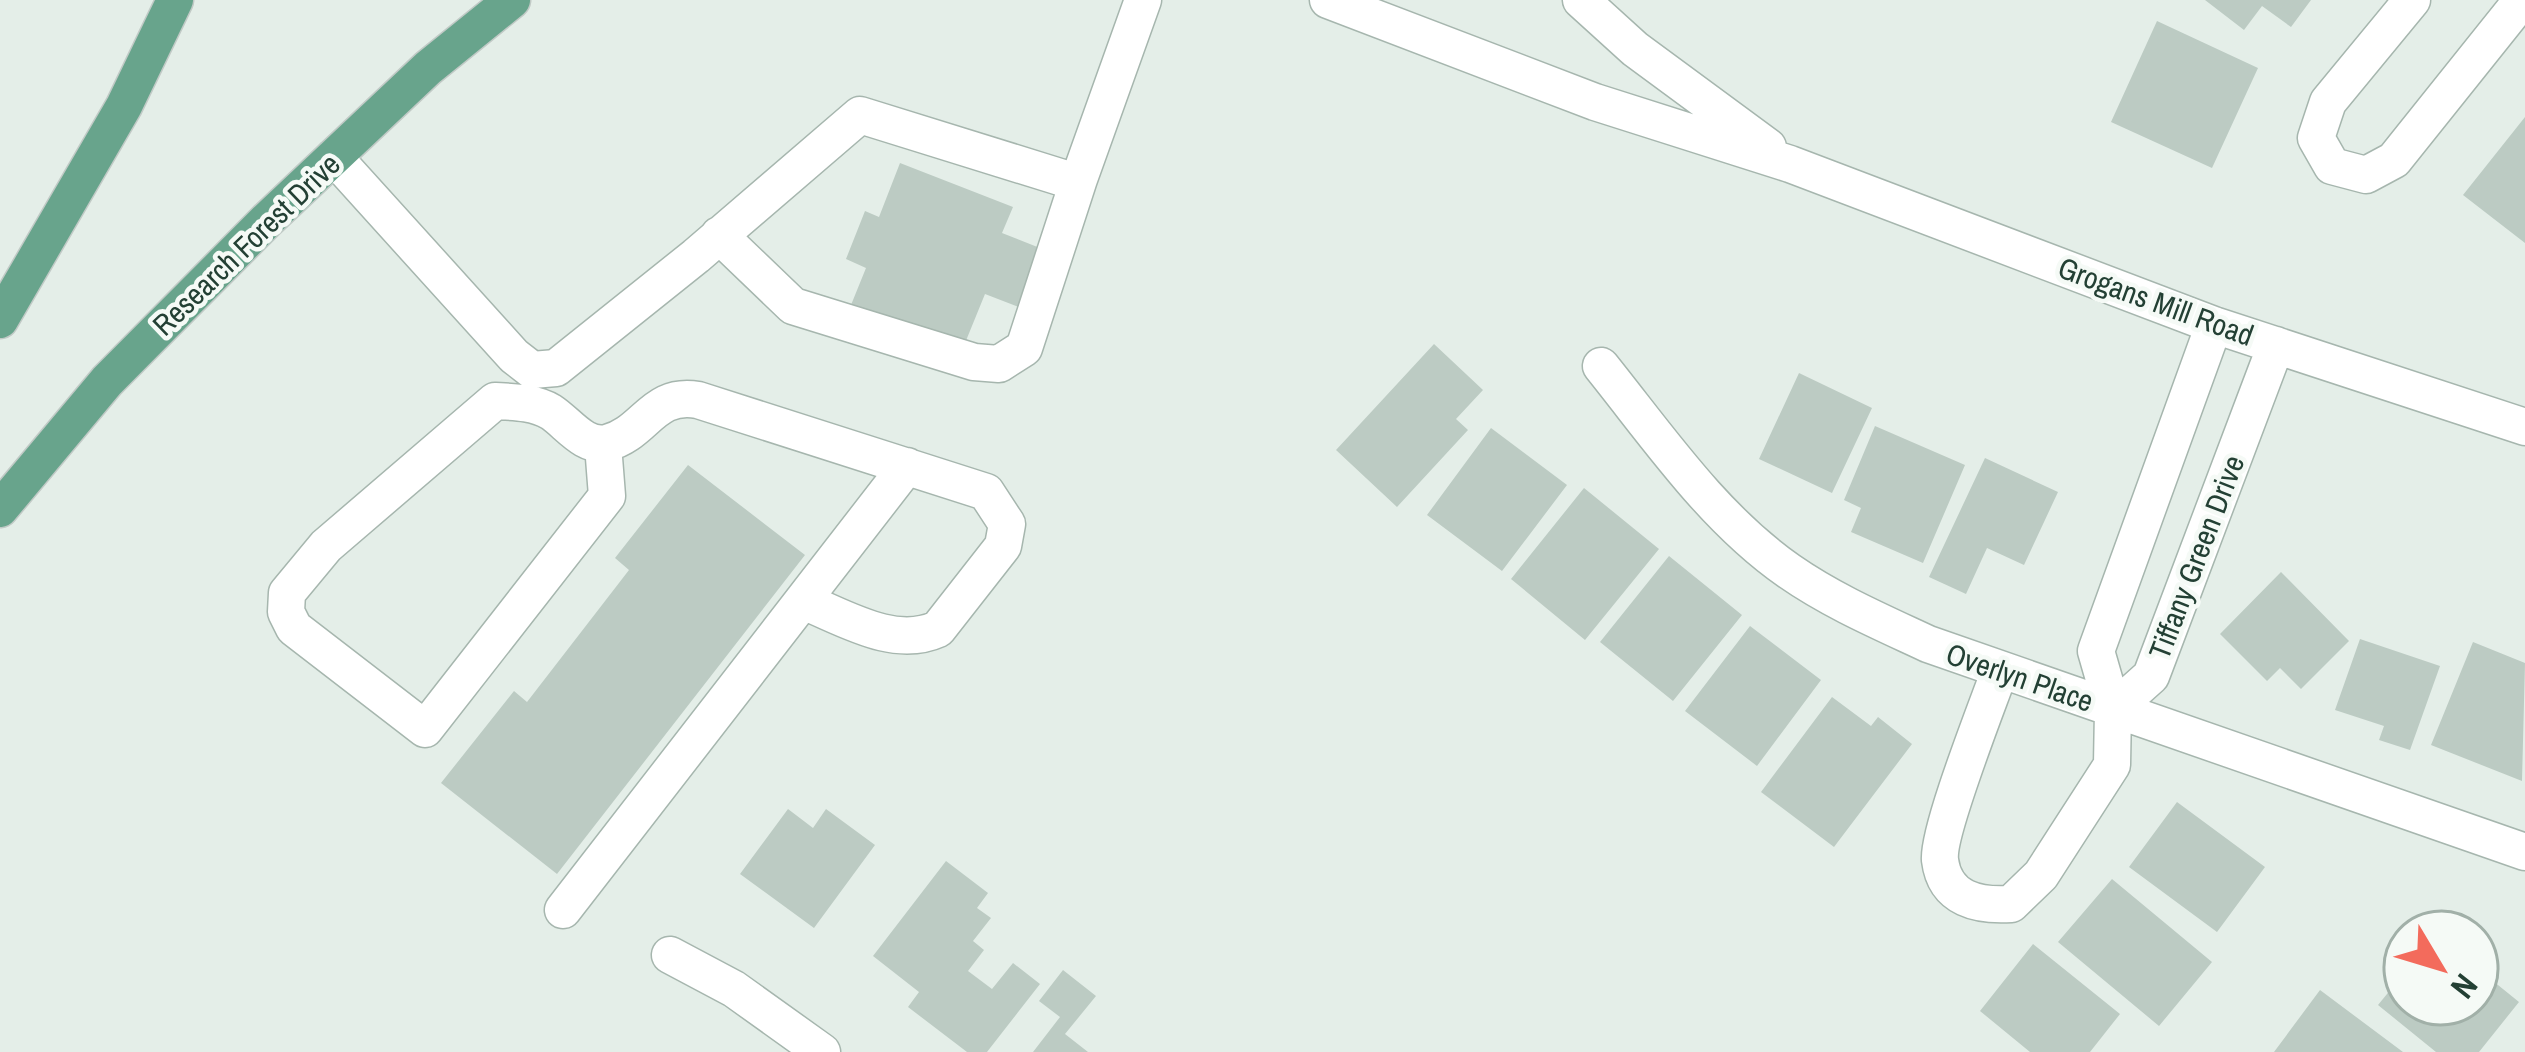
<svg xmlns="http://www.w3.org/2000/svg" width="2525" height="1052" viewBox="0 0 2525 1052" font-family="'Archivo Narrow',sans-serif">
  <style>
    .building { fill: #bccbc3 }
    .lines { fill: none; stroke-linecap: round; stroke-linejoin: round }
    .minor-casing { stroke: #a6b6ae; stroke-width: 39 }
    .major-casing { stroke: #c1cac6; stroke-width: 39 }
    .minor { stroke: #fff; stroke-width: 36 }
    .major { stroke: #68a48c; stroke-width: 36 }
    .labels { text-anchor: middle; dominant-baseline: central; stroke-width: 9; stroke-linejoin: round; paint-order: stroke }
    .street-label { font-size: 30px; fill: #234034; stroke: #f5faf6 }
  </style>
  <rect width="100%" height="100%" fill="#e4eee8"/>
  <path class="building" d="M 2205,0 L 2311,0 L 2291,27 L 2262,6 L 2244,30 Z
    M 2157,21 L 2258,68 L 2212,168 L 2111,122 Z
    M 2525,117 L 2525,243 L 2463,195 Z
    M 900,163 L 1013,207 L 1002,233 L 1055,254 L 1032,312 L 985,294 L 963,348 L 851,305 L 866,268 L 846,259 L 865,211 L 879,217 Z
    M 1434,344 L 1483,390 L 1456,419 L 1468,430 L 1397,507 L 1336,450 Z
    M 1799,373 L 1872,408 L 1832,493 L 1759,459 Z
    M 1875,426 L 1965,465 L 1923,563 L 1851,532 L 1861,508 L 1844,500 Z
    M 1491,428 L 1567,485 L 1502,571 L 1427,515 Z
    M 1985,458 L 2058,492 L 2024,565 L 1987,548 L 1966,594 L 1929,577 Z
    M 688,465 L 805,555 L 557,874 L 441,783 L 514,691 L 527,702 L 629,570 L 615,558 Z
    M 1584,488 L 1659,549 L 1585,640 L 1511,579 Z
    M 1669,556 L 1742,615 L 1673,701 L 1600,642 Z
    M 2281,572 L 2349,641 L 2301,689 L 2280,668 L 2267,681 L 2220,634 Z
    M 1750,626 L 1821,680 L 1757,766 L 1685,711 Z
    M 2360,639 L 2440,666 L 2410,750 L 2379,740 L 2384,726 L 2335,710 Z
    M 2473,642 L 2525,663 L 2522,781 L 2431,745 Z
    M 1832,697 L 1871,726 L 1878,717 L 1912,744 L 1834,847 L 1761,792 Z
    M 2177,802 L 2265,867 L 2217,932 L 2129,867 Z
    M 788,809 L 813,828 L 826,809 L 875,845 L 814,928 L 740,874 Z
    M 946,861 L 988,893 L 977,908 L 991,918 L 973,941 L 984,950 L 968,971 L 992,989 L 1013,963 L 1040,984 L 987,1052 L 967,1052 L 908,1007 L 919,992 L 873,956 Z
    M 2112,879 L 2212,962 L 2159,1026 L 2058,942 Z
    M 2033,944 L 2120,1014 L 2090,1052 L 2030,1052 L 1980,1011 Z
    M 2477,968 L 2519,1002 L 2479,1052 L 2436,1052 L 2378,1005 L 2405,972 L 2405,1004 L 2477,1004 Z
    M 1063,970 L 1096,996 L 1065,1034 L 1088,1052 L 1033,1052 L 1060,1017 L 1039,1001 Z
    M 2320,990 L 2403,1052 L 2274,1052 Z"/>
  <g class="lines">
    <g class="minor-casing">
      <path id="minor" d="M 1328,0 L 1595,102 L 1790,164 L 2214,325 L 2525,427
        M 1581,0 L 1635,49 L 1768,147
        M 2412,0 L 2328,102 L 2316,138 L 2332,166 L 2366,175 L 2394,160 L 2522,0
        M 334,157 L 514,356 L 532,370 L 556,368 L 696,256 L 860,115 L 1063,178 L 1079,179 L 1143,0
        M 719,235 L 793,306 L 974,362 L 999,364 L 1024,348 L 1079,179
        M 1601,366 C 1658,437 1713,518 1789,571 C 1832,601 1881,622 1928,644 L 2525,852
        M 603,445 L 607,496 L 425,729 L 294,628 L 286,612 L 287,593 L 326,546 L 495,401 C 514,402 534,402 551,412 C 568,423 584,448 607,443 C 646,433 652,392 698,400 L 986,492 L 1007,524 L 1003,546 L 938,629 C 894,649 845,618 803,601
        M 2000,670 C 1988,704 1937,832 1940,860 C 1945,900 1979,906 2011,904 L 2041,875 L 2112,765 L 2113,710 L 2096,651 L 2214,325
        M 2113,710 L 2151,676 L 2276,345
        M 563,910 L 907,466
        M 670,955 L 734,989 L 822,1052"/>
    </g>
    <g class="major-casing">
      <path id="major" d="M 0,320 L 124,106 L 175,0
        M 0,509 L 107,381 L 267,220 L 428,68 L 512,0"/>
    </g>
    <use href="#minor" class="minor"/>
    <use href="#major" class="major"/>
  </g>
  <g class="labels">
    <g class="street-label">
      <text transform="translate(246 244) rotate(-44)">Research Forest Drive</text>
      <text transform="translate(2156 301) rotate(20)">Grogans Mill Road</text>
      <text transform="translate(2196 557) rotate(-69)">Tiffany Green Drive</text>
      <text transform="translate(2020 677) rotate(19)">Overlyn Place</text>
    </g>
  </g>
  <g transform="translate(2441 968) rotate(128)"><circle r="57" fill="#f5faf6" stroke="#a1b0a8" stroke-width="3"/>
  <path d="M0-9L21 45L0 30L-21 45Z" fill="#f36b5c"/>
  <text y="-18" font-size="33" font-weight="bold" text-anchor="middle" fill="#234034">N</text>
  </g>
</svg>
